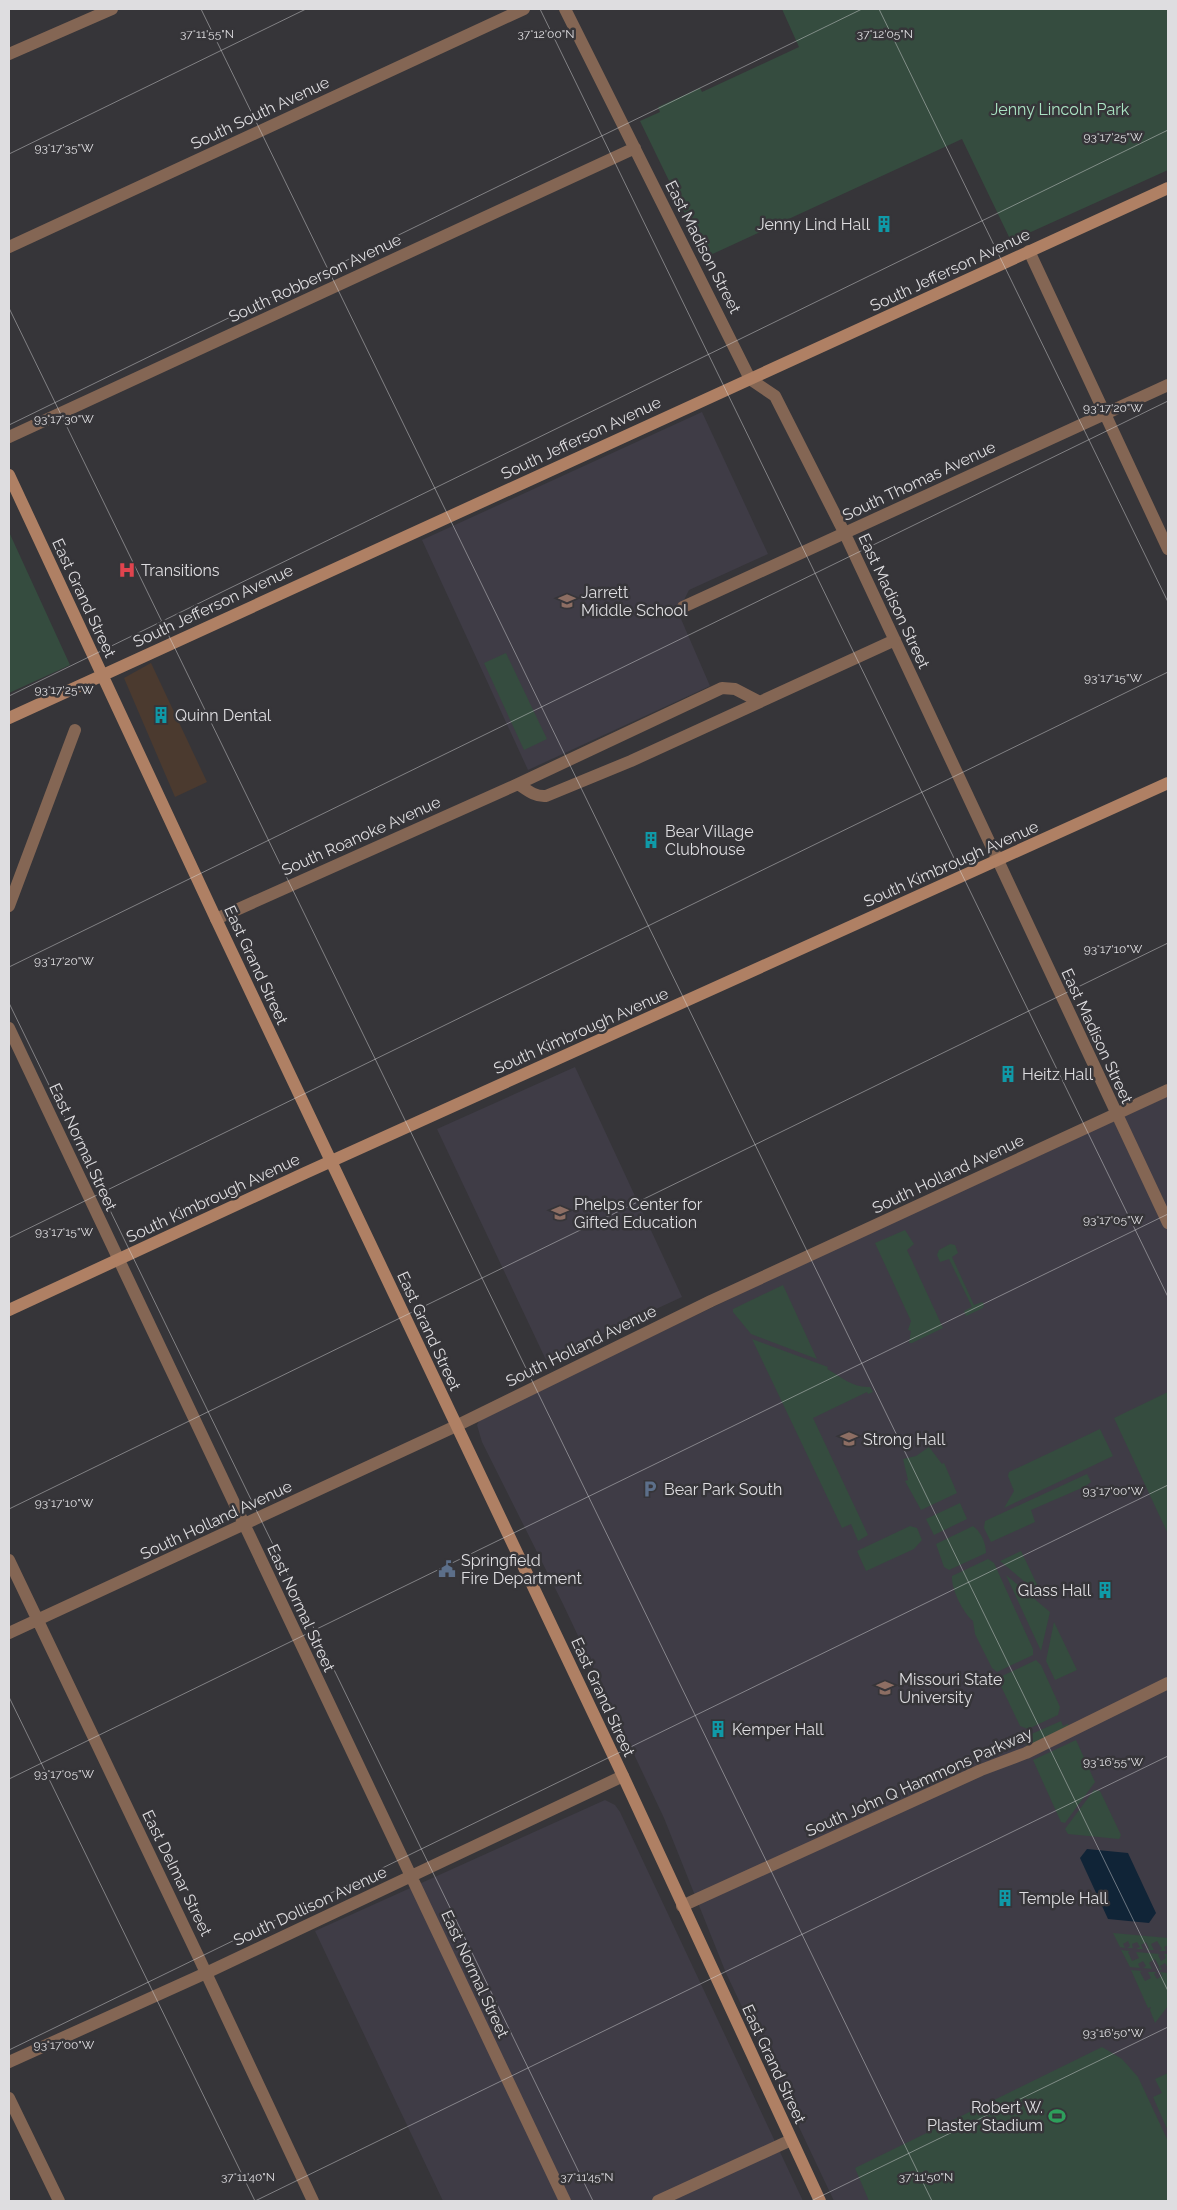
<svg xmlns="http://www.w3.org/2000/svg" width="1177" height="2210" viewBox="0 0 1177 2210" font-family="Raleway,sans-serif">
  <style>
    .commercial { fill: #4b3a2f }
    .built { fill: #3f3c46 }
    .green { fill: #354c3f }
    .water { fill: #102437 }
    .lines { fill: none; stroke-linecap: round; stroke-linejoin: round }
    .minor { stroke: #846654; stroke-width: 12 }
    .secondary { stroke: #af8064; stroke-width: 12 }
    .ticks { fill: none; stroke: #dedde0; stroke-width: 1; stroke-opacity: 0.45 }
    .labels { text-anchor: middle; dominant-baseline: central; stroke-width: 5; stroke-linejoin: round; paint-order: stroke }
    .park-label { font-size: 16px; fill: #aae3c3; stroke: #363539 }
    .street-label { font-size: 16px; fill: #dedde0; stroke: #363539 }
    .poi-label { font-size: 16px; fill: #dedde0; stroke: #363539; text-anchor: start }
    .ticks-label { font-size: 12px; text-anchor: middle; fill: #dedde0; stroke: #363539; stroke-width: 5; stroke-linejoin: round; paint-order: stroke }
  </style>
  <rect width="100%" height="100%" fill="#363539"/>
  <path class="commercial" d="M 151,663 L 207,782 L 175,797 L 124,678 Z"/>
  <path class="built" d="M 702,412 L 768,554 L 689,590 L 678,612 L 710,686 L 528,770 L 422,540 Z
    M 575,1067 L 682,1297 L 546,1360 L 437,1129 Z
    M 1168,1096 L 1168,2201 L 834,2201 L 726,1973 L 664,1818 L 563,1604 L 482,1442 L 477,1425 L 480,1419 L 488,1415 L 786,1272 Z
    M 605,1800 L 615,1805 L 620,1812 L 803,2201 L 443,2201 L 315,1931 Z"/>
  <path class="green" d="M 782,9 L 1168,9 L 1168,170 L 1011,241 L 962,139 L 706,257 L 640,121 L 660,112 L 658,107 L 700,88 L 702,92 L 799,47 Z
    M 9,532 L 70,665 L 9,693 Z
    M 506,653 L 547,739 L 524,750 L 484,663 Z
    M 905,1230 L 914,1244 L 907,1250 L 943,1328 L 912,1343 L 909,1343 L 911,1331 L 908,1330 L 911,1321 L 875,1243 Z
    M 950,1244 L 955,1245 L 958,1253 L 952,1257 L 974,1305 L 982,1302 L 984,1304 L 983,1308 L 966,1316 L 964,1311 L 972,1307 L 949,1259 L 940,1262 L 937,1255 L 939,1250 Z
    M 783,1285 L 817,1359 L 751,1334 L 733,1312 L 733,1309 Z
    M 752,1339 L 828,1367 L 827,1369 C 842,1377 852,1388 870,1387 L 873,1392 L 868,1394 L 867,1392 L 813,1418 L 868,1535 L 858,1541 L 851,1524 L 842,1528 Z
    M 1168,1392 L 1168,1534 L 1114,1418 Z
    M 1100,1429 L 1113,1456 L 1004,1508 L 1014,1491 L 1008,1476 L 1009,1472 Z
    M 929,1447 L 942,1464 L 944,1463 L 957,1493 L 921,1510 L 905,1481 L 908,1480 L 903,1459 L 916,1456 Z
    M 1087,1474 L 1091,1482 L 1084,1487 L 1031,1510 L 1035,1522 L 991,1542 L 984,1528 L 985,1521 Z
    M 960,1503 L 967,1519 L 934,1535 L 926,1519 Z
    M 910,1526 L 917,1528 L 922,1540 L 914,1549 L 866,1571 L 857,1551 Z
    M 973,1526 C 981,1532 986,1543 986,1553 L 949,1570 L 944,1567 L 936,1544 Z
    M 1021,1551 L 1043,1597 L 1000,1561 Z
    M 988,1559 L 994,1563 L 1033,1649 L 1033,1655 L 997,1672 L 992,1668 L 975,1634 L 973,1621 C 963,1613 951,1589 952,1576 Z
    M 1006,1575 L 1050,1612 L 1041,1651 Z
    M 1054,1622 L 1077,1670 L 1055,1680 L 1046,1661 Z
    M 1036,1660 L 1041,1665 L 1060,1707 L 1058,1715 L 1028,1729 L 1020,1726 L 1000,1684 L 1000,1677 Z
    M 1061,1721 L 1063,1726 L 1068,1724 L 1069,1727 L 1027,1746 L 1025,1742 L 1029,1741 L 1027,1736 Z
    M 1076,1740 L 1095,1782 L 1065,1823 L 1061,1822 L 1033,1760 Z
    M 1094,1790 L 1100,1791 L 1121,1835 L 1119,1839 L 1068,1834 L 1065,1829 Z
    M 1113,1933 L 1168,1938 L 1168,1945 L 1164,1947 L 1166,1951 L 1159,1951 L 1162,1949 L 1157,1941 L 1151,1944 L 1154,1950 L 1146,1950 L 1149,1948 L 1146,1942 L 1141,1945 L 1143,1949 L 1136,1949 L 1140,1947 L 1137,1942 L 1132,1944 L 1133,1948 L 1127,1948 L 1130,1946 L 1128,1941 L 1123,1944 L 1125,1948 L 1120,1947 Z
    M 1121,1950 L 1130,1951 L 1128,1952 L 1132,1961 L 1139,1958 L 1136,1952 L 1160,1954 L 1158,1955 L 1161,1961 L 1166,1958 L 1164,1954 L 1168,1954 L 1168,1968 L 1165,1963 L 1160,1966 L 1162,1970 L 1157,1969 L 1160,1968 L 1155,1959 L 1149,1963 L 1152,1969 L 1143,1968 L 1146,1966 L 1143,1961 L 1138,1964 L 1140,1968 L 1130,1967 Z
    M 1131,1970 L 1142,1971 L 1140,1972 L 1145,1981 L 1151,1978 L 1148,1972 L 1156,1972 L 1154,1974 L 1157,1979 L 1162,1976 L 1160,1972 L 1168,1973 L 1168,2006 L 1155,2023 L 1150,2010 L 1151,2007 L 1148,2008 Z
    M 1102,2047 L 1122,2059 L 1138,2077 L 1168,2141 L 1168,2201 L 869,2201 L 855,2168 Z
    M 1168,2073 L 1168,2131 L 1153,2097 L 1162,2093 L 1155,2079 Z"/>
  <path class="water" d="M 1087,1849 L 1128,1853 L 1156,1913 L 1149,1923 L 1108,1919 L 1080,1858 Z"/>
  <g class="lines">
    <path class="minor" d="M 565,9 L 750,379 L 775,396 L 845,534 L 1168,1223
      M 9,54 L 112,9
      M 9,247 L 524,9
      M 1029,251 L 1168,549
      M 9,437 L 635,148
      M 683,607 L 1168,385
      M 518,784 C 527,790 535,797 546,796 L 631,761 L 895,640
      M 9,906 L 75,730
      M 216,919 L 518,784 L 722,688 L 735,689 L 760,702
      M 9,1028 L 565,2201
      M 9,1560 L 199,1958 L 313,2201
      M 9,1633 L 456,1426 L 711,1301 L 1168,1090
      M 682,1906 L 981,1770 L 1026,1753 L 1168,1683
      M 9,2062 L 206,1973 L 623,1776
      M 9,2098 L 59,2201
      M 658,2201 L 791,2140"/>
    <path class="secondary" d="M 9,475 L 216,919 L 623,1776 L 820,2201
      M 9,718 L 1168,188
      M 9,1310 L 305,1173 L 1168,783"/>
  </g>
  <path class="ticks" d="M 201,9 L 1168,1991M 540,9 L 1168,1297M 879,9 L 1168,602M 9,154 L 306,9M 9,308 L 932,2201M 9,425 L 862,9M 9,696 L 1168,130M 9,967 L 1168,401M 9,1003 L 593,2201M 9,1238 L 1168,672M 9,1509 L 1168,943M 9,1697 L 255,2201M 9,1779 L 1168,1214M 9,2050 L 1168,1485M 255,2201 L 1168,1756M 811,2201 L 1168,2027"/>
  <defs>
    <g id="building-bare" transform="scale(1.35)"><path d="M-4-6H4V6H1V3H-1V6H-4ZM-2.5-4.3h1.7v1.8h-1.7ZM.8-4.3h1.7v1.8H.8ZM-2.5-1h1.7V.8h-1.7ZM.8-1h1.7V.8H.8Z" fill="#0f9aa8" stroke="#363539" stroke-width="2.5" paint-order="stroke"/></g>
    <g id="hospital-bare" transform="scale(1.35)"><path d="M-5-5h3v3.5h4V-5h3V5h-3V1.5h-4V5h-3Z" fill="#e0444e" stroke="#363539" stroke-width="2.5" paint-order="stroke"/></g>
    <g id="school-bare" transform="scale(1.35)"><path d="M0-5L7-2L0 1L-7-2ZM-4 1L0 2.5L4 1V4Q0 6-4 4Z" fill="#8d6e63" stroke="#363539" stroke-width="2.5" paint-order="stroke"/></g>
    <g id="parking-bare" transform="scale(1.35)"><path d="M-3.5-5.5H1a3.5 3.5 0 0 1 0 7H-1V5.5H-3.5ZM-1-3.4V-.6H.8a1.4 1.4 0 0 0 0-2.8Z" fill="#5c6f8a" stroke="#363539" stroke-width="2.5" paint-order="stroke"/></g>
    <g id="civic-bare" transform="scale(1.35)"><path d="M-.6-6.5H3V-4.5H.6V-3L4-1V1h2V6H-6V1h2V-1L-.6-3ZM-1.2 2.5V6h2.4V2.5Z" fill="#5c6f8a" stroke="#363539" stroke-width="2.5" paint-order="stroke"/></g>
    <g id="university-bare" transform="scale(1.35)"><path d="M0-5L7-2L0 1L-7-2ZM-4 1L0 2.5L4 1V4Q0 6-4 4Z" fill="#8d6e63" stroke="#363539" stroke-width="2.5" paint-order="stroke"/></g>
    <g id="stadium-bare" transform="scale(1.35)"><path d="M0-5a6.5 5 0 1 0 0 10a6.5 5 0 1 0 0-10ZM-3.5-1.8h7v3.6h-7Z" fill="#2e9e5b" stroke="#363539" stroke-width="2.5" paint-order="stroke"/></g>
  </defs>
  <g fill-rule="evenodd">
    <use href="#building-bare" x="884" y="224"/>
    <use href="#hospital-bare" x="127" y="570"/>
    <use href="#school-bare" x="567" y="601"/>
    <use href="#building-bare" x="161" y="715"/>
    <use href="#building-bare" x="651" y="840"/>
    <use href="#building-bare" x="1008" y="1074"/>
    <use href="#school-bare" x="560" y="1213"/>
    <use href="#school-bare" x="849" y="1439"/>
    <use href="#parking-bare" x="650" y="1489"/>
    <use href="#civic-bare" x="447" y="1569"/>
    <use href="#building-bare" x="1105" y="1590"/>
    <use href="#university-bare" x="885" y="1688"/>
    <use href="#building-bare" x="718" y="1729"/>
    <use href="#building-bare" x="1005" y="1898"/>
    <use href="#stadium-bare" x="1057" y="2116"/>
  </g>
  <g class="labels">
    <g class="park-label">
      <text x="1060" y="109">Jenny Lincoln Park</text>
    </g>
    <g class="street-label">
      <text transform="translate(260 113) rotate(-25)">South South Avenue</text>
      <text transform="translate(703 247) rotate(63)">East Madison Street</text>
      <text transform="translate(950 270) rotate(-25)">South Jefferson Avenue</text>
      <text transform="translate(315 278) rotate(-25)">South Robberson Avenue</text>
      <text transform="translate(581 438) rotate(-25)">South Jefferson Avenue</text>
      <text transform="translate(919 481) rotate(-25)">South Thomas Avenue</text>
      <text transform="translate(84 598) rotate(65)">East Grand Street</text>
      <text transform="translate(894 601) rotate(65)">East Madison Street</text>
      <text transform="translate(213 606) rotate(-25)">South Jefferson Avenue</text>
      <text transform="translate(361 836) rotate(-24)">South Roanoke Avenue</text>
      <text transform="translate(951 864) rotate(-24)">South Kimbrough Avenue</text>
      <text transform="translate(256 965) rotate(65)">East Grand Street</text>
      <text transform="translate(581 1031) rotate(-24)">South Kimbrough Avenue</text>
      <text transform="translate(1097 1036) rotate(65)">East Madison Street</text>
      <text transform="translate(83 1147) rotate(65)">East Normal Street</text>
      <text transform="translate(948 1174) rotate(-25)">South Holland Avenue</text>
      <text transform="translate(213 1198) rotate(-25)">South Kimbrough Avenue</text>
      <text transform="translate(429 1331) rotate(65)">East Grand Street</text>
      <text transform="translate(581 1346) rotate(-26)">South Holland Avenue</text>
      <text transform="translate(216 1520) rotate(-25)">South Holland Avenue</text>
      <text transform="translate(301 1608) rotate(65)">East Normal Street</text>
      <text transform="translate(603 1697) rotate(65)">East Grand Street</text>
      <text transform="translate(919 1782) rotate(-24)">South John Q Hammons Parkway</text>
      <text transform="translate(177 1873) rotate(64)">East Delmar Street</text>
      <text transform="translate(310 1906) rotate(-25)">South Dollison Avenue</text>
      <text transform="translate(475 1974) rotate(65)">East Normal Street</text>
      <text transform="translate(774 2064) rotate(65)">East Grand Street</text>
    </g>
    <g class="poi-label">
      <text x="870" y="224" text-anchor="end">Jenny Lind Hall</text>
      <text x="141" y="570">Transitions</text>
      <text x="581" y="592">Jarrett<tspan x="581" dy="18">Middle School</tspan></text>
      <text x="175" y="715">Quinn Dental</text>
      <text x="665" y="831">Bear Village<tspan x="665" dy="18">Clubhouse</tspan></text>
      <text x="1022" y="1074">Heitz Hall</text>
      <text x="574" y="1204">Phelps Center for<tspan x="574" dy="18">Gifted Education</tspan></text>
      <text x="863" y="1439">Strong Hall</text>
      <text x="664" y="1489">Bear Park South</text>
      <text x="461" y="1560">Springfield<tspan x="461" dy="18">Fire Department</tspan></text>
      <text x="1091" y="1590" text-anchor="end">Glass Hall</text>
      <text x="899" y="1679">Missouri State<tspan x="899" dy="18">University</tspan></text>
      <text x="732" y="1729">Kemper Hall</text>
      <text x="1019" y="1898">Temple Hall</text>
      <text x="1043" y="2107" text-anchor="end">Robert W.<tspan x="1043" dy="18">Plaster Stadium</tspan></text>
    </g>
  </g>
  <g class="ticks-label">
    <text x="207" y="38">37°11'55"N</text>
    <text x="546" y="38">37°12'00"N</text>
    <text x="885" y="38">37°12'05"N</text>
    <text x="1113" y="141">93°17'25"W</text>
    <text x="64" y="152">93°17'35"W</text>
    <text x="1113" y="412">93°17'20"W</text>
    <text x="64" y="423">93°17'30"W</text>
    <text x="1113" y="682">93°17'15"W</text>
    <text x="64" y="694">93°17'25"W</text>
    <text x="1113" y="953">93°17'10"W</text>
    <text x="64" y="965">93°17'20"W</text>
    <text x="1113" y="1224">93°17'05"W</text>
    <text x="64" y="1236">93°17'15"W</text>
    <text x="1113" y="1495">93°17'00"W</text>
    <text x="64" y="1507">93°17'10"W</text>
    <text x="1113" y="1766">93°16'55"W</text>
    <text x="64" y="1778">93°17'05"W</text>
    <text x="1113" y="2037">93°16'50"W</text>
    <text x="64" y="2049">93°17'00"W</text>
    <text x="248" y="2181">37°11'40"N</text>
    <text x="587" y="2181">37°11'45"N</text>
    <text x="926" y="2181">37°11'50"N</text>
  </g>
  <rect width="1177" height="2210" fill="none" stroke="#dedde0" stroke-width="20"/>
</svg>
